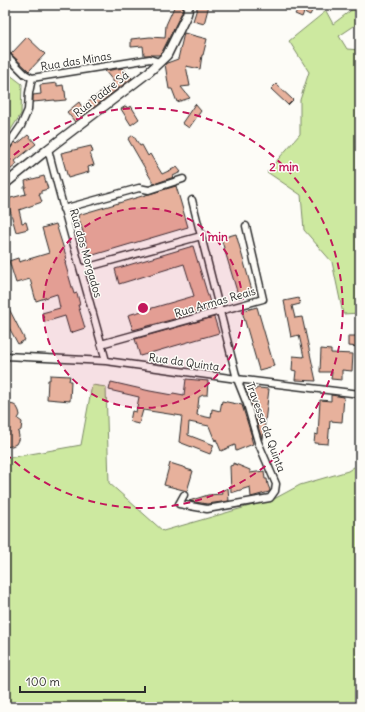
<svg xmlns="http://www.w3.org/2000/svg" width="365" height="712" viewBox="0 0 365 712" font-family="Delius,sans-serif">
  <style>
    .green { fill: #cde9a0; stroke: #7c8a66 }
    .building { fill: #e7b19c; stroke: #2b2b2b }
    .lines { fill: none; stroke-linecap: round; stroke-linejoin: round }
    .minor-casing { stroke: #2b2b2b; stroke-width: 9 }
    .tertiary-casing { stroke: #2b2b2b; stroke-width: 11 }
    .minor { stroke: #fdfcf7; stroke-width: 6 }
    .tertiary { stroke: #fdfcf7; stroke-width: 8 }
    .ring { fill: none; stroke: #c2185b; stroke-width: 2; stroke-dasharray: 7 5 }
    .labels { text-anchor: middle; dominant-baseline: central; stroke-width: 3; stroke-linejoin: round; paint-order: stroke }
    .street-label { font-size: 11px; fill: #2b2b2b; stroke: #fdfcf7 }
    .centre { fill: #c2185b; stroke: #fdfcf7; stroke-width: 2 }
    .ring-label { font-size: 12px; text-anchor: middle; font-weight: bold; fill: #c2185b; stroke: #fdfcf7; stroke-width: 3; stroke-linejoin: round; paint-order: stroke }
  </style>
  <rect width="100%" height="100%" fill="#fdfcf7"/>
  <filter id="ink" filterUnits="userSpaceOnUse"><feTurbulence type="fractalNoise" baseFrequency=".025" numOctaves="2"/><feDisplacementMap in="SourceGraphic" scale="8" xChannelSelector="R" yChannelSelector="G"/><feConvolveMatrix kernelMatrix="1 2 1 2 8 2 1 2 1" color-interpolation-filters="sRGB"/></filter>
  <g filter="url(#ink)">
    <path class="green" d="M 358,5 L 360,5 L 360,22 L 339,36 L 347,49 L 360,50 L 360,313 L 343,314 L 332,262 L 304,230 L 301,195 L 267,172 L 300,134 L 300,100 L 309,72 L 289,41 L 326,11 L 333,24 Z
      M 5,71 L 22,84 L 21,114 L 5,139 Z
      M 92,385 L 106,387 L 109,483 L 163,531 L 274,499 L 300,485 L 348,471 L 360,463 L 360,707 L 5,707 L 5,466 L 8,458 L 81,445 Z"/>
    <path class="building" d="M 175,5 L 183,7 L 182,12 L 162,52 L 159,55 L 144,55 L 143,46 L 131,47 L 131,39 L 150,37 L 165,38 L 166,25 Z
      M 198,5 L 209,5 L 204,24 L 193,21 Z
      M 290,5 L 315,5 L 310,15 L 304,12 L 302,17 L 295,14 L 298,9 Z
      M 184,33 L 207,39 L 203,55 L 202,55 L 200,69 L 186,66 L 190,86 L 181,87 L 190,98 L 177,102 L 172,89 L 169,89 L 165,64 L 167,63 L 178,59 Z
      M 27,37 L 45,54 L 29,71 L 11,54 Z
      M 123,68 L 132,78 L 75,122 L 67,112 L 79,102 L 82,107 L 114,82 L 105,71 Z
      M 57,83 L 57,86 L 63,85 L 64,91 L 65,91 L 66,100 L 55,101 L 55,100 L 33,102 L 33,95 L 41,94 L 40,85 Z
      M 276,84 L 293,100 L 288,105 L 271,89 Z
      M 195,104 L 201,111 L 189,128 L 182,123 Z
      M 126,106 L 127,108 L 131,106 L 139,119 L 131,125 L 121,109 Z
      M 28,135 L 36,144 L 15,161 L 17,164 L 10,170 L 5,164 L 5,156 L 15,142 L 17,144 Z
      M 133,135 L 140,146 L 142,145 L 148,156 L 150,154 L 162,174 L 177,167 L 181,172 L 173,176 L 174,177 L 154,184 L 128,139 Z
      M 91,146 L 93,152 L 90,153 L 94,165 L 88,167 L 89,172 L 68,178 L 61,153 Z
      M 44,176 L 48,189 L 41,191 L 41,194 L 39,194 L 42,202 L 19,210 L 22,223 L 26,222 L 28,229 L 16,232 L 7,199 L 26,194 L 24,187 L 26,187 L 25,181 Z
      M 176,186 L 188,227 L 90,256 L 78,215 Z
      M 56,224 L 67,259 L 65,260 L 66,263 L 65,263 L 74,294 L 77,293 L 80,305 L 78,305 L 85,328 L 70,333 L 65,316 L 45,322 L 42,313 L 60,308 L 57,294 L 36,301 L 30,279 L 16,283 L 9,261 L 18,258 L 19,262 L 49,253 L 42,228 Z
      M 236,234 L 253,294 L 239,298 L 221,238 Z
      M 193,246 L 212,309 L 133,330 L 128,315 L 194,296 L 184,264 L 119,284 L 115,269 Z
      M 299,298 L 300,304 L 292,306 L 295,318 L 302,317 L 316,381 L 295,380 L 296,371 L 292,370 L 293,356 L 304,357 L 299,335 L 291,337 L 284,301 Z
      M 5,301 L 25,340 L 18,344 L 7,324 L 5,325 Z
      M 257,307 L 274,366 L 259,370 L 242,311 Z
      M 214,317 L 219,333 L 140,356 L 135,339 Z
      M 348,336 L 360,336 L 360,347 L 348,346 Z
      M 321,349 L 331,350 L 331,353 L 353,354 L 352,371 L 342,370 L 342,380 L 331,379 L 332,372 L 320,372 Z
      M 50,375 L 70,376 L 69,381 L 71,381 L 70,401 L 47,399 L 48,380 L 50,380 Z
      M 186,379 L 208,381 L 207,395 L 203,395 L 199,397 L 197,415 L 211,418 L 212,409 L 220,411 L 222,401 L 242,405 L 252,437 L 251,437 L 253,444 L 236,451 L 235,445 L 221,451 L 216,439 L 215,441 L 209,426 L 189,422 L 188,435 L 214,445 L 210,454 L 179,442 L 182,416 L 143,410 L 139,424 L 134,423 L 130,421 L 132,411 L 136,412 L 139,397 L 109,390 L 111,382 L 150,391 L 172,395 L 173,393 L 184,395 Z
      M 258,388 L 269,389 L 263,439 L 262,439 L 249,398 L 253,391 Z
      M 331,395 L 344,397 L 342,422 L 330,421 L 328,444 L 314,443 L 315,434 L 318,435 L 320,400 L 331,401 Z
      M 10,404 L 14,405 L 17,407 L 19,411 L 20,415 L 18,419 L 22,422 L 21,430 L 18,432 L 19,436 L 18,440 L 16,444 L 12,446 L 5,447 L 5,405 Z
      M 170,463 L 186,468 L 186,469 L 193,471 L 187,491 L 164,485 Z
      M 233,463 L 250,470 L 250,473 L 264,471 L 265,479 L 267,479 L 268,485 L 270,490 L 269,492 L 251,497 L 250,487 L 231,493 L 230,466 L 233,465 Z
      M 228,488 L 229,501 L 207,504 L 189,501 L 208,495 L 222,494 L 221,491 Z"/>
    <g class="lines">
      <g class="minor-casing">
        <path id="minor" d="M 5,54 L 25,74 L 32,78 L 150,59 L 159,62
          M 5,149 L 21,126 L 28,110 L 29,93 L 32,78
          M 48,149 C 66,220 87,291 106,361
          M 63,209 L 139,188 L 149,190 L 183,179
          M 81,269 L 201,236
          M 101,344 L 263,299 L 246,226
          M 5,356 L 106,361 L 237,379 L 360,394
          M 184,495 L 179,504 L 207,509 L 270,498 L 275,491 L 276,484 L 258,442 L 247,404 L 237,379 L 192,200"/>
      </g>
      <g class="tertiary-casing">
        <path id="tertiary" d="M 5,184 L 48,149 L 149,72 L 167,55 L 187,14 L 189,5"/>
      </g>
      <use href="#minor" class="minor"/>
      <use href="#tertiary" class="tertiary"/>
    </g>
  </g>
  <circle cx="143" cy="308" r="100" fill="#c2185b" fill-opacity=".12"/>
  <g class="ring">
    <circle cx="143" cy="308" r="100"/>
    <path d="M5 163A200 200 0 1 1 5 453"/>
  </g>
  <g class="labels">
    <g class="street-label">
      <text transform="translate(76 61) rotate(-9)">Rua das Minas</text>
      <text transform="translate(101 94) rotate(-38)">Rua Padre Sá</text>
      <text transform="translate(86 253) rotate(74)">Rua dos Morgados</text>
      <text transform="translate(215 302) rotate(-16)">Rua Armas Reais</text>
      <text transform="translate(184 362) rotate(8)">Rua da Quinta</text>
      <text transform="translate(266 427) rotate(70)">Travessa da Quinta</text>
    </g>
  </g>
  <circle cx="143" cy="308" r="6" class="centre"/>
  <g class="ring-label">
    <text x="284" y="171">2 min</text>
    <text x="214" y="241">1 min</text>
  </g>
  <rect width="365" height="712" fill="none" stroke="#fdfcf7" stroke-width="20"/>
  <rect x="10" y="10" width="345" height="692" fill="none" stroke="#2b2b2b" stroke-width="1.5" filter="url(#ink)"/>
  <path d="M20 686v6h125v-6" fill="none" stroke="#2b2b2b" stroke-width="2"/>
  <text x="26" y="686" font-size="12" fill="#2b2b2b" stroke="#fdfcf7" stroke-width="3" paint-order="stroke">100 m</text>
</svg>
